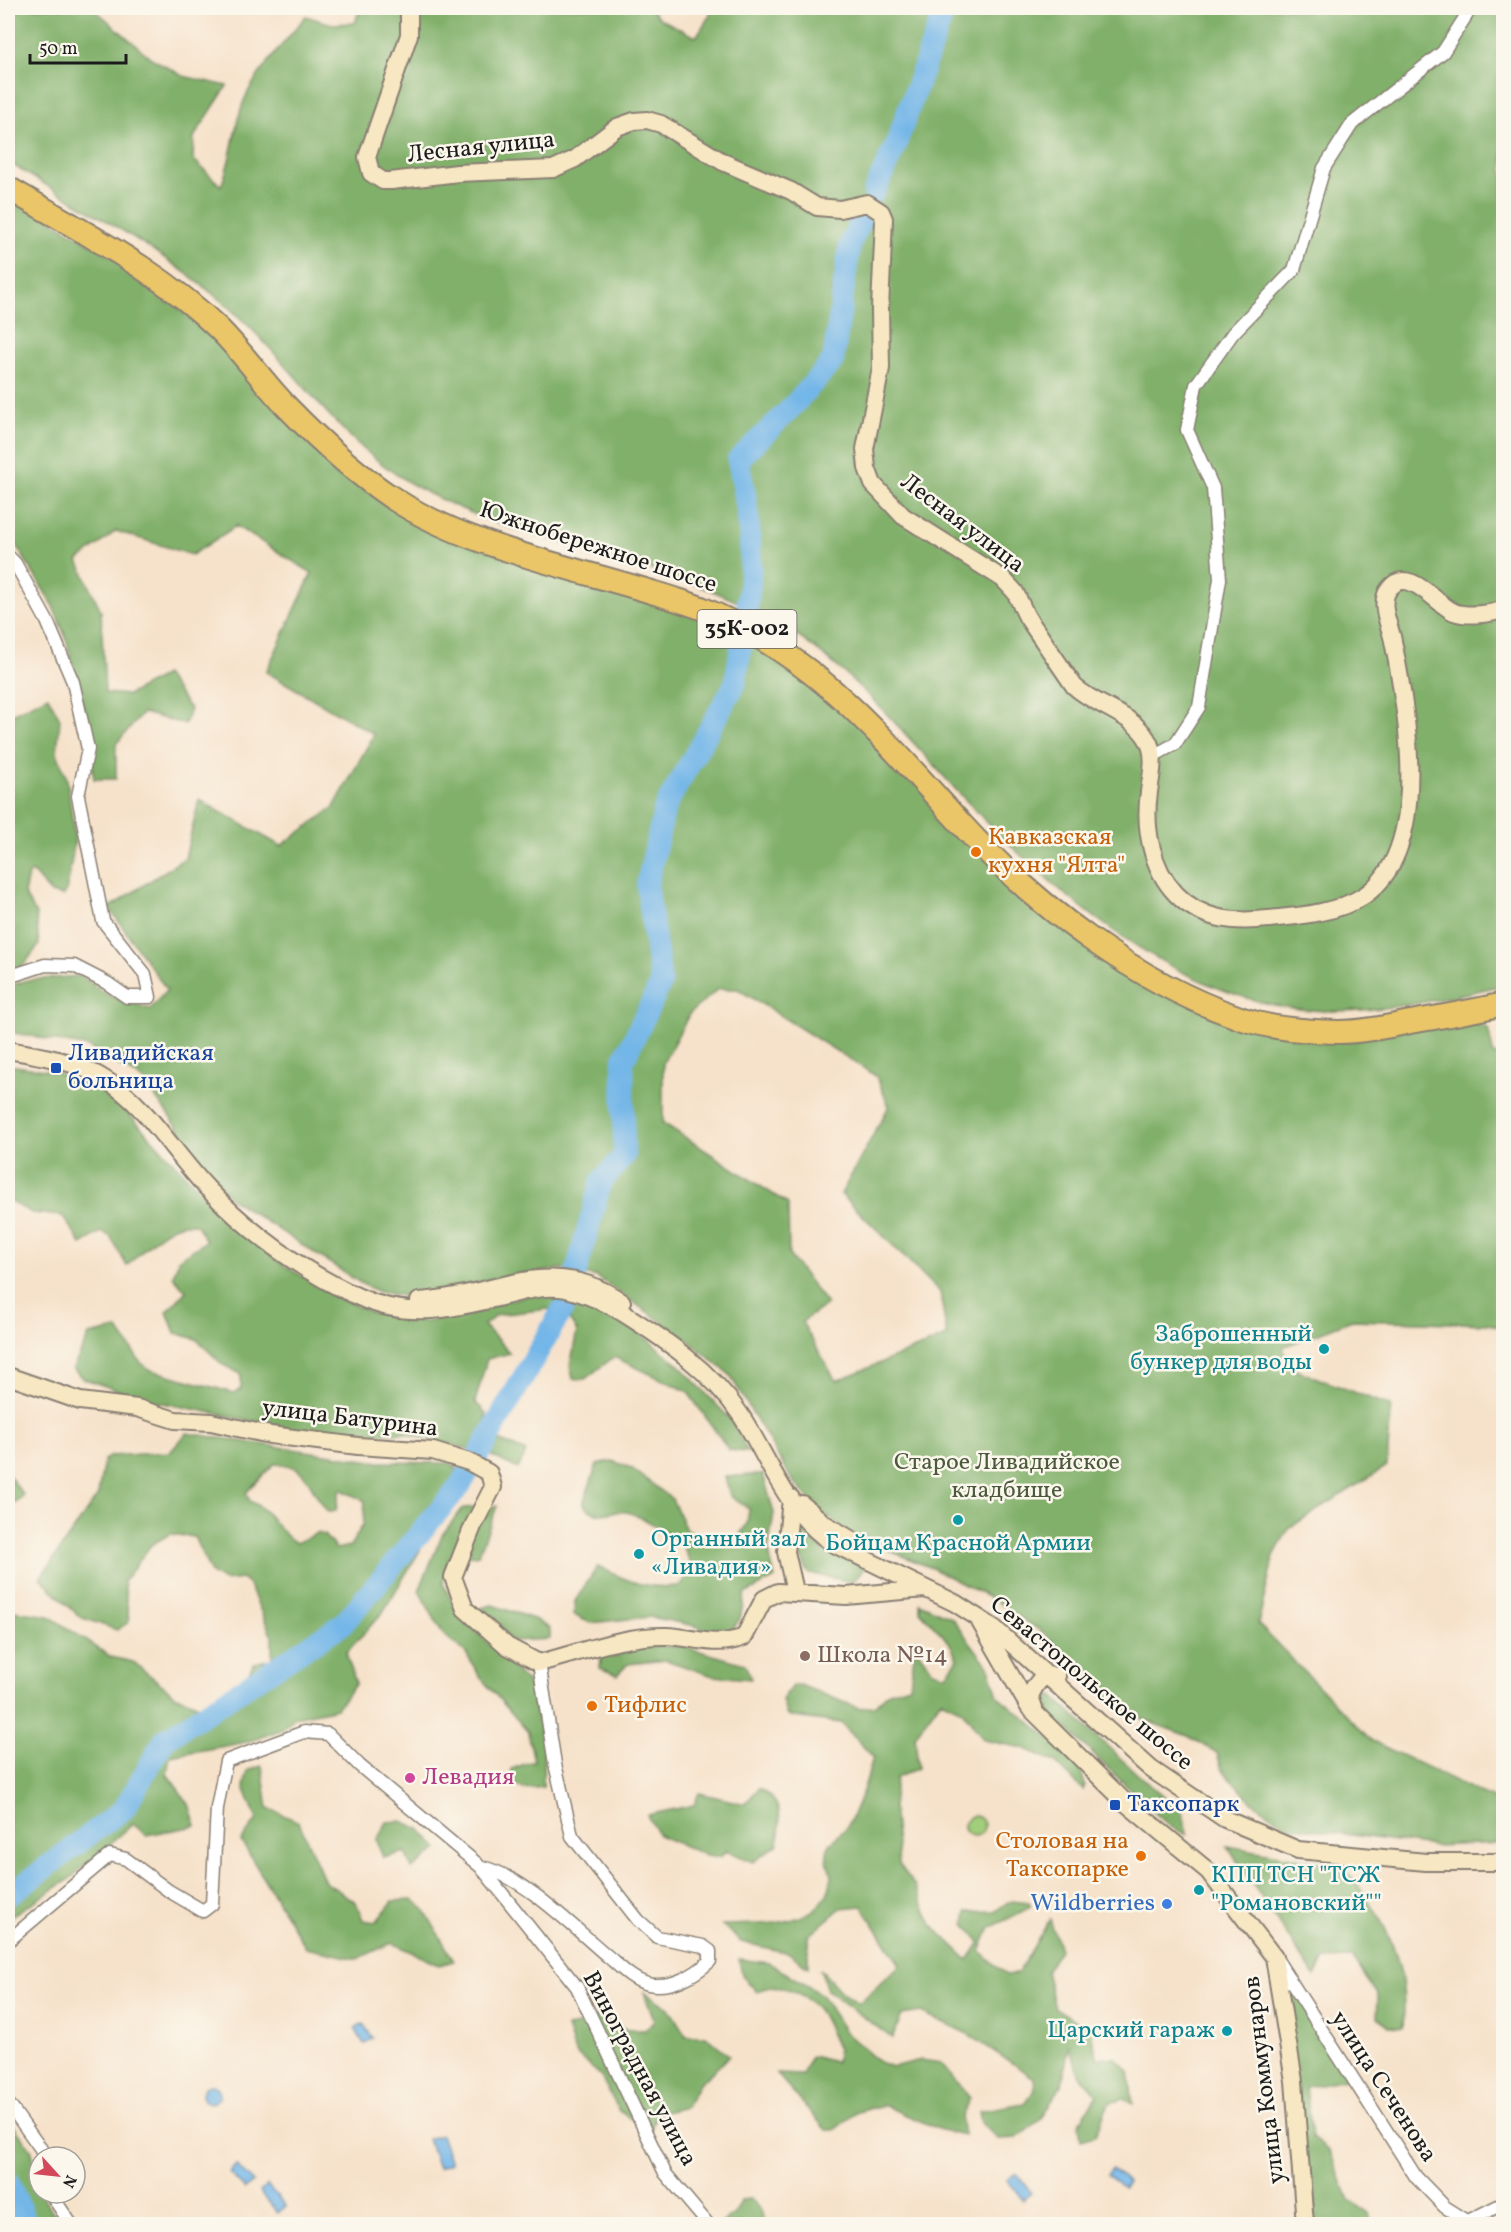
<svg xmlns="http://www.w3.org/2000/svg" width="1511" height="2232" viewBox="0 0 1511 2232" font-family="Vollkorn,serif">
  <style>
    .green { fill: #a2cd7a; stroke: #5f744b; stroke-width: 1.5 }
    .forest { fill: #81b06a; stroke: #4e6643; stroke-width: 1.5; fill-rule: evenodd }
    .water { fill: #73b6e8; stroke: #486982; stroke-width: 1.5 }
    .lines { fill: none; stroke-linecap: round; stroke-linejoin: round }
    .river { stroke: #73b6e8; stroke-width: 22 }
    .street-casing { stroke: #897f73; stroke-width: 15 }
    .secondary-casing { stroke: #897f73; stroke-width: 20 }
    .highway-casing { stroke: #897f73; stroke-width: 26 }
    .street { stroke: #fff; stroke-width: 12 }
    .secondary { stroke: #f7e8c3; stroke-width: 16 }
    .highway { stroke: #eac669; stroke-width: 22 }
    .food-dot { fill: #e8710a; stroke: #fbf7ec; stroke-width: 2 }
    .transit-dot { fill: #1a4fb4; stroke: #fbf7ec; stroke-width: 2 }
    .culture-dot { fill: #0f9aa8; stroke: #fbf7ec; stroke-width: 2 }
    .education-dot { fill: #8d6e63; stroke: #fbf7ec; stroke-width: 2 }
    .hotel-dot { fill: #d1479c; stroke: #fbf7ec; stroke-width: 2 }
    .shop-dot { fill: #3f7fe0; stroke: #fbf7ec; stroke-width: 2 }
    .labels { text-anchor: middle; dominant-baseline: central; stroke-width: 5; stroke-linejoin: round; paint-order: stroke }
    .shield { fill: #fbf7ec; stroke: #5f5e5a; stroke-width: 1.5 }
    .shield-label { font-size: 22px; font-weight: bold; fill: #1c1c1c }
    .street-label { font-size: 24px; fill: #1c1c1c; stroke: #fbf7ec }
    .food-label { font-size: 24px; fill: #c56008; stroke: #fbf7ec; text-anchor: start }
    .transit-label { font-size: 24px; fill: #164399; stroke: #fbf7ec; text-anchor: start }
    .culture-label { font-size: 24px; fill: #0d838f; stroke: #fbf7ec; text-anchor: end }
    .park-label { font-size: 24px; fill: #4b5a3d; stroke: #fbf7ec }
    .education-label { font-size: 24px; fill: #785e54; stroke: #fbf7ec; text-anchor: start }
    .hotel-label { font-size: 24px; fill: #b23c85; stroke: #fbf7ec; text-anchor: start }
    .shop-label { font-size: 24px; fill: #366cbe; stroke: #fbf7ec; text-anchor: end }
  </style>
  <rect width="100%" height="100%" fill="#fbf7ec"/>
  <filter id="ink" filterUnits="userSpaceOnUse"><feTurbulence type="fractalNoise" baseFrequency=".0167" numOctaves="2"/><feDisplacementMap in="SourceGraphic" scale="12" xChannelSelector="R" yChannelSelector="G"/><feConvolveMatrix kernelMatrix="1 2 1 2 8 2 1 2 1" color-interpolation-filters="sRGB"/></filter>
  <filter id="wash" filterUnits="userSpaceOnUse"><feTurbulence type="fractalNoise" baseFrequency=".008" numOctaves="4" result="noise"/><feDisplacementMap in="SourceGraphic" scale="24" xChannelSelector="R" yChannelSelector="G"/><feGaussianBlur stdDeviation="1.35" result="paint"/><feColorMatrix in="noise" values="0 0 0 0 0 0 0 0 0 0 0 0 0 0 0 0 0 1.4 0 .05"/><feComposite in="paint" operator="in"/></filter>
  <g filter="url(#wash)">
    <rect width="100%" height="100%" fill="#f6e2ca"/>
    <path class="green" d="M964 1826a10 10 0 1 1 20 0a10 10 0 1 1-20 0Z"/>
    <path class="forest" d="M 8,8 L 93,8 L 151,58 L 183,76 L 227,86 L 194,137 L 193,159 L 221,186 C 232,160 233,132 242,106 C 252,76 286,41 306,16 L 332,24 L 355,23 L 360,8 L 650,8 L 659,18 L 696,37 L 710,15 L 711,8 L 1503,8 L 1503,985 C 1441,1000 1374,1015 1309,1010 C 1176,1000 1046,887 959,793 C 904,733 854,671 784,627 C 670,555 527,552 410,483 C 338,441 298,371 238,316 C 172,254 84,209 8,162 Z
      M 8,194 L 119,261 L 209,328 L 383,504 L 709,616 L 816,680 L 1037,903 L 1244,1024 L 1462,1020 L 1488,1028 L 1493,1052 L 1503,1063 L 1503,1328 L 1489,1324 L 1352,1320 L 1283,1347 L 1288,1367 L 1391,1406 L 1387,1466 L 1289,1528 L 1274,1556 L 1258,1624 L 1372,1741 L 1503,1804 L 1503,1843 L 1433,1846 L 1286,1826 L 1251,1801 L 1222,1769 L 1217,1753 L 1188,1736 L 1147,1721 L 1117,1705 L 1044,1633 L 992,1599 L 934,1569 L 859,1538 L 820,1512 L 791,1478 L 730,1375 L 689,1341 L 597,1277 L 561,1269 L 514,1275 L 410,1297 L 379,1292 L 362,1284 L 230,1198 L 142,1079 L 88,1047 L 8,1032 L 8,987 L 27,980 L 81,976 L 109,996 L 150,1009 L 167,990 L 109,908 L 185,858 L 199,800 L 281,846 L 334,807 L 374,734 L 266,672 L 312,573 L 236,526 L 192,555 L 116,531 L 78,561 L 101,611 L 105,693 L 128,695 L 165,675 L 190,709 L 185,724 L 143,713 L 116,744 L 116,779 L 94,779 L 84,711 L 66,638 L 51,602 L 8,532 ZM 718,989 L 738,989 L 876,1076 L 889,1106 L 841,1194 L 940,1292 L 947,1336 L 836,1381 L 802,1322 L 827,1304 L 789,1255 L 788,1204 L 663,1123 L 663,1063 L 690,1013 Z
      M 48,696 L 60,719 L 57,753 L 67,779 L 75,839 L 67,889 L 63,896 L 51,893 L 32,872 L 28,875 L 24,894 L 36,914 L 39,945 L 22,967 L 8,969 L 8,716 Z
      M 8,1065 L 53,1071 L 111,1095 L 220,1212 L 245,1229 L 277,1261 L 331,1294 L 370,1312 L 426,1322 L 540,1292 L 581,1295 L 617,1315 L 678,1364 L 731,1420 L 748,1452 L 729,1450 L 687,1391 L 614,1357 L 585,1379 L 573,1379 L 570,1366 L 577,1331 L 566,1315 L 548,1309 L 497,1315 L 484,1325 L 510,1353 L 487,1359 L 475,1402 L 487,1414 L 483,1433 L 526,1452 L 518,1469 L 488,1454 L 405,1433 L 308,1432 L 143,1399 L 82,1378 L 73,1368 L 89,1335 L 118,1329 L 140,1362 L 151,1370 L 234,1393 L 241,1389 L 241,1374 L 223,1365 L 196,1339 L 175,1333 L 167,1312 L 186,1291 L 173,1276 L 179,1259 L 206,1241 L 197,1225 C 170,1217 145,1249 127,1266 L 110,1236 L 101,1232 L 81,1244 L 63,1216 L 32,1213 L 8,1200 Z
      M 187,1433 L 378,1462 L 450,1463 L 457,1469 L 454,1483 L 419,1552 L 383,1612 L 346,1653 L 356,1683 L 337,1708 L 295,1717 L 281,1730 L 247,1742 L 170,1756 L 167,1774 L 189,1804 L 196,1826 L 146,1835 L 133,1824 L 67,1881 L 8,1918 L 8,1614 L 13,1611 L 49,1616 L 111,1657 L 133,1662 L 175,1695 L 213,1711 L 233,1703 L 254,1663 L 272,1659 L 272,1636 L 249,1585 L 242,1579 L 224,1581 L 211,1573 L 194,1537 L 170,1534 L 151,1545 L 124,1581 L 129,1622 L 117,1630 L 80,1617 L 40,1578 L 98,1495 L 104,1460 L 111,1456 L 170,1452 ZM 274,1464 C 311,1464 307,1488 328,1512 L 336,1511 L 340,1489 L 365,1501 L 363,1525 L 350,1546 L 336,1549 L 324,1535 L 317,1533 L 296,1543 C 274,1529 273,1512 250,1501 L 246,1493 Z
      M 612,1461 L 631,1468 L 672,1499 L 686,1530 L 714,1539 L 735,1542 L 747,1524 L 749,1509 L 730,1496 L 725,1477 L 763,1474 L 774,1513 L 768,1548 L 775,1578 L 745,1594 L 740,1619 L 726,1638 L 696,1626 L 650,1617 L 590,1623 L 574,1615 L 575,1601 L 598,1566 C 625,1581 651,1591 682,1585 L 691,1567 C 689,1561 687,1551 682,1545 C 675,1536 638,1514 626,1512 C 608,1509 599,1522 583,1504 L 597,1464 Z
      M 8,1474 L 24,1496 L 8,1507 Z
      M 497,1506 L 479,1554 L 448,1559 L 443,1583 L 456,1611 L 528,1683 L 544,1744 L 543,1787 L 523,1789 L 511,1781 L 511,1769 L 534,1761 L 528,1732 L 480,1677 L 466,1653 L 443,1634 L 419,1591 L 442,1535 L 463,1508 Z
      M 802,1531 L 822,1549 L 865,1568 L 852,1582 L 808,1573 L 797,1548 Z
      M 920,1603 L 952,1618 L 989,1667 L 998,1696 L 1064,1750 L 1081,1771 L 1085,1785 L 1083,1790 L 1055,1762 L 1023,1748 L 984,1740 L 962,1710 L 941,1700 L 915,1736 L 918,1768 L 896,1778 L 893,1807 L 899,1864 L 915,1886 L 932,1925 L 968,1960 L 980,1942 L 965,1924 L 967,1912 L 994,1911 L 1012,1901 L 1029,1903 L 1031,1907 L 990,1928 L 980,1951 L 1006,1975 L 1018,1973 L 1050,1919 L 1060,1950 L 1046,1971 L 1055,2008 L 1090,2029 L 1098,2059 L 1115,2057 L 1129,2071 L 1133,2104 L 1124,2099 L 1109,2103 L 1095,2136 L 1081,2140 L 1079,2124 L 1097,2095 L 1079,2074 L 1069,2046 L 1062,2085 L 1040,2120 L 1017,2138 L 998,2139 L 981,2123 L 979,2111 L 1024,2103 L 1035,2090 L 1034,2078 L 968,2034 L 921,2012 L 902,2015 L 892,2038 L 827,1990 L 820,1969 L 843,1994 L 859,2003 L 900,1965 L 862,1906 L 841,1908 L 808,1936 L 808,1967 L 789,1953 L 741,1942 L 722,1925 C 758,1924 824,1929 831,1881 C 833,1868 822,1859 829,1846 C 833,1838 843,1833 847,1826 C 860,1804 867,1781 873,1757 L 841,1723 L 787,1716 L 782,1700 L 792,1686 L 800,1685 L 859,1708 L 874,1706 L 889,1692 L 910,1686 L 915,1647 L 933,1671 L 946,1675 L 958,1659 L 949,1642 L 920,1611 Z
      M 492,1605 L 534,1619 L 550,1629 L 550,1639 L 511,1641 L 481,1608 Z
      M 682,1646 L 745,1664 L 751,1679 L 713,1676 L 666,1660 L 628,1664 L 617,1675 L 600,1668 L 601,1658 L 617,1647 Z
      M 1053,1696 L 1146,1782 L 1183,1812 L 1187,1835 L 1171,1827 L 1156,1814 L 1050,1713 L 1045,1702 L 1047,1697 Z
      M 262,1766 L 268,1808 L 299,1822 L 325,1882 L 356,1902 L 363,1920 L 376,1922 L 393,1901 L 413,1900 L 424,1909 L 454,1961 L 439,1965 L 392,1943 L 357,1959 L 306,1948 L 241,1841 L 257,1819 L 244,1787 L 248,1770 Z
      M 759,1788 C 784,1802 781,1819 778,1844 L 753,1862 L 726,1851 L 720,1857 L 705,1855 L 658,1835 L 647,1815 L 694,1805 L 699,1793 L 745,1804 Z
      M 401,1821 L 420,1829 L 438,1849 L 412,1869 L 405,1852 L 383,1858 L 377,1840 L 387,1822 Z
      M 1227,1846 L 1337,1865 C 1350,1873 1357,1883 1365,1895 C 1394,1936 1408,1977 1403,2027 L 1389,2026 L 1377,2017 L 1378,1996 L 1353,1958 L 1324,1959 L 1315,1977 Z
      M 1274,1957 L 1350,2078 L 1306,2087 L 1312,2138 L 1330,2152 L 1349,2200 L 1369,2213 L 1371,2224 L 1312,2224 Z
      M 739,1959 L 769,1963 L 821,1994 L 845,2032 L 879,2062 L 892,2067 L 921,2060 L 941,2063 L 970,2098 L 961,2116 L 964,2135 L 941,2130 L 883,2105 L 858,2112 L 834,2130 L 826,2130 L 777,2074 L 802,2075 L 811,2056 L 835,2062 L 838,2049 C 831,2036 825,2017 816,2007 C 803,1994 773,1980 757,1992 L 742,1975 Z
      M 644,1992 L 669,2008 L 686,2036 L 706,2036 L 730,2056 L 699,2084 L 686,2107 L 657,2114 L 650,2131 L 619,2111 L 600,2075 L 575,2053 L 567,2027 L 591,2023 L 599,2013 L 627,2030 L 645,2030 L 654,2021 Z
      M 8,2118 L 32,2151 L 39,2193 L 62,2224 L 8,2224 Z
      M 750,2199 C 760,2206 763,2212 764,2224 L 720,2224 L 734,2214 L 742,2200 Z"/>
    <path class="water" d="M 363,2024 L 373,2038 L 364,2044 L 355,2029 Z
      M202 2094a9 9 0 1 1 18 0a9 9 0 1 1-18 0Z
      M 441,2135 L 451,2163 L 438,2168 L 428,2139 Z
      M 236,2165 L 253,2182 L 245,2189 L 229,2173 Z
      M 1112,2169 L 1128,2182 L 1124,2188 L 1107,2175 Z
      M 1016,2173 L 1032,2193 L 1023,2200 L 1007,2180 Z
      M 267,2185 L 286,2206 L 278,2213 L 260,2192 Z"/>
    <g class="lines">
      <path class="river" d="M 874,192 L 895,147 L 945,8
        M 747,607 C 755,558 749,508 738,460 L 789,410 L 833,361 L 850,244 L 864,214
        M 576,1272 L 601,1182 L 624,1156 L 623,1061 L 661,983 L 647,884 L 665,807 L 735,684 L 743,635
        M 479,1454 L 569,1298
        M 8,1896 L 124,1809 L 164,1740 L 343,1624 L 459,1487 L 467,1474
        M 8,2181 L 27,2224"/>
    </g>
  </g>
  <g filter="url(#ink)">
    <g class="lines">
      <g class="street-casing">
        <path id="street" d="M 8,556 L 15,563 L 47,621 L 73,682 L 88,749 L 78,796 L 103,921 L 145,974 L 150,997 L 127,997 L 107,983 L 74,966 L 45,965 L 8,977
          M 1153,756 L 1175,744 L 1199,707 L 1220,579 L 1213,488 L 1187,430 L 1196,385 L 1233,333 L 1294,270 L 1324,168 L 1352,124 L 1443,52 L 1471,8
          M 481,1867 C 523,1875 577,1931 611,1959 C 621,1968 634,1981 648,1984 C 670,1989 694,1976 710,1961 L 710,1951 L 703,1946 L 657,1937 L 638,1920 L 572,1836 L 555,1764 L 539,1663
          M 8,1941 L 110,1855 L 126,1859 L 169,1891 L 203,1911 L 212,1904 L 217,1808 L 226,1761 L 304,1732 L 328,1734 L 360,1766 L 481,1867 L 577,1987 L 665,2173 L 708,2224
          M 1277,1960 L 1416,2177 L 1445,2207 L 1472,2224
          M 8,2103 L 41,2149 L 43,2157
          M 50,2193 L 71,2224
          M 1468,2221 L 1504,2203"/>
      </g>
      <g class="secondary-casing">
        <path id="secondary" d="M 409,8 L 409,35 L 367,157 L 371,173 L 383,181 L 391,181 L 458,173 L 553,169 L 575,159 L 617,127 L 634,121 L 647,120 L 661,124 L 723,162 L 791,191 L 817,207 L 840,209 L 867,203 L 881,212 L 884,219 L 880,309 L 881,368 L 865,449 L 867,468 L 873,484 L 903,516 L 1003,579 L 1015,592 L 1027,617 L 1074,686 C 1095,706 1132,713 1147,739 C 1157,755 1151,775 1149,792 C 1144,827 1151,868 1176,894 C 1201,920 1234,923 1268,919 C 1300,916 1338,913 1365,895 C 1432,848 1407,710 1393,641 C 1390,625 1378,604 1389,589 C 1408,564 1437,605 1454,612 C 1467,617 1492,614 1504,609
          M 8,1050 C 41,1056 77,1061 106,1080 C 148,1106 174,1154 208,1189 C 250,1233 303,1272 359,1297 C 408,1320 454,1309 505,1296 C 524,1291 546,1285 566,1289 C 583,1293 608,1303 623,1313 C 666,1340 711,1371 740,1414 C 769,1458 786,1512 832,1543 L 955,1603 L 994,1628 L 1151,1769 L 1225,1819 L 1298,1850 L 1426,1862 L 1504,1862
          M 419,1301 C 494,1297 551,1252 622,1302
          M 8,1376 L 80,1401 L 137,1408 L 175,1420 L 211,1422 L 270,1435 L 358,1446 L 433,1451 L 469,1462 L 489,1473 L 493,1487 L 473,1526 L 453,1577 L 465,1609 L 507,1646 L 539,1663 C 579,1653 624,1635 666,1636 C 695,1637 716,1648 744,1637 L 764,1599 L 778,1592 L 846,1596 L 925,1589
          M 791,1498 L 786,1552 L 795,1591
          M 802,1504 L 825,1524 L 864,1547
          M 980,1622 L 1029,1707 L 1127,1804 L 1208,1871 L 1274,1957 L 1294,2081 L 1305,2224
          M 1034,1708 L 1030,1696 C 1036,1683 1042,1673 1057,1676"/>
      </g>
      <g class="highway-casing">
        <path id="highway" d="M 8,188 C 80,231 158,269 219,329 C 243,353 263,382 287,407 C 319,440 356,474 394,499 C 478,554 605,573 701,608 C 817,656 881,736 963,826 C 1035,905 1137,983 1240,1018 C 1271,1029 1305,1031 1339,1032 C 1362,1032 1387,1027 1410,1022 C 1441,1017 1472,1011 1504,1004"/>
      </g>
      <use href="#street" class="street"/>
      <use href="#secondary" class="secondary"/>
      <use href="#highway" class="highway"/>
    </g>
  </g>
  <g class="food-dot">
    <circle cx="976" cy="852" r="6"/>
    <circle cx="592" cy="1706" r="6"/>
    <circle cx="1141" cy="1856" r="6"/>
  </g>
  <g class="transit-dot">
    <rect x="50" y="1062" width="12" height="12" rx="3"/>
    <rect x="1109" y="1799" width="12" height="12" rx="3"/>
  </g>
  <g class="culture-dot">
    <circle cx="1324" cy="1349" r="6"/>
    <circle cx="958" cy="1520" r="6"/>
    <circle cx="639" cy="1554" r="6"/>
    <circle cx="1199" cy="1890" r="6"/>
    <circle cx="1227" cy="2031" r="6"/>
  </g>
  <circle class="education-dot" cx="805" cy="1656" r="6"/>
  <circle class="hotel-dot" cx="410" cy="1778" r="6"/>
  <circle class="shop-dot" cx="1167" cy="1904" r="6"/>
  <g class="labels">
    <rect class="shield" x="697.5" y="610" width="99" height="38" rx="4.5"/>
    <g class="shield-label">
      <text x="747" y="629">35К-002</text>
    </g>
    <g class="street-label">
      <text transform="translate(481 148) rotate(-6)">Лесная улица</text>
      <text transform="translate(962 524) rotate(37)">Лесная улица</text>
      <text transform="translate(598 548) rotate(18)">Южнобережное шоссе</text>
      <text transform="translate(350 1419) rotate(7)">улица Батурина</text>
      <text transform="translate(1091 1684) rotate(40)">Севастопольское шоссе</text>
      <text transform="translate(639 2069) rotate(62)">Виноградная улица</text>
      <text transform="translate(1265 2080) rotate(-97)">улица Коммунаров</text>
      <text transform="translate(1383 2087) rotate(57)">улица Сеченова</text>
    </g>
    <g class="food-label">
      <text x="988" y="838">Кавказская<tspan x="988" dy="28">кухня "Ялта"</tspan></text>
      <text x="604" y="1706">Тифлис</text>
      <text x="1129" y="1842" text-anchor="end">Столовая на<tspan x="1129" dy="28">Таксопарке</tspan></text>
    </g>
    <g class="transit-label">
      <text x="68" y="1054">Ливадийская<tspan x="68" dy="28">больница</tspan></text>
      <text x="1127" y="1805">Таксопарк</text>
    </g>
    <g class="culture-label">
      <text x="1312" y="1335">Заброшенный<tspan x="1312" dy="28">бункер для воды</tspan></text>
      <text x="651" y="1540" text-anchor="start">Органный зал<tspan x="651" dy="28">«Ливадия»</tspan></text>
      <text x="958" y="1544" text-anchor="middle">Бойцам Красной Армии</text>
      <text x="1211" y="1876" text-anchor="start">КПП ТСН "ТСЖ<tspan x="1211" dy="28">"Романовский""</tspan></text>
      <text x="1215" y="2031">Царский гараж</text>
    </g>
    <g class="park-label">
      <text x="1007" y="1463">Старое Ливадийское<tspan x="1007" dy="28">кладбище</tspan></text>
    </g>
    <g class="education-label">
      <text x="817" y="1656">Школа №14</text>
    </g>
    <g class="hotel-label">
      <text x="422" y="1778">Левадия</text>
    </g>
    <g class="shop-label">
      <text x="1155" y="1904">Wildberries</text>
    </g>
  </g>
  <rect width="1511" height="2232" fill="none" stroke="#fbf7ec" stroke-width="30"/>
  <g transform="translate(57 2175) rotate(117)"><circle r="28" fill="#fbf7ec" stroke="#a29f99" stroke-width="1.5"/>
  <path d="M0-4.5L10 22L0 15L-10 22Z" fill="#d1495b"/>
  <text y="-9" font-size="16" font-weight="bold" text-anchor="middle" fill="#1c1c1c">N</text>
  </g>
  <path d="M30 54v9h96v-9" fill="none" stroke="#1c1c1c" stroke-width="3"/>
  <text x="39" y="54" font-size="18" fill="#1c1c1c" stroke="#fbf7ec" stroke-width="4.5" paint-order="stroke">50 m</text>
</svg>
